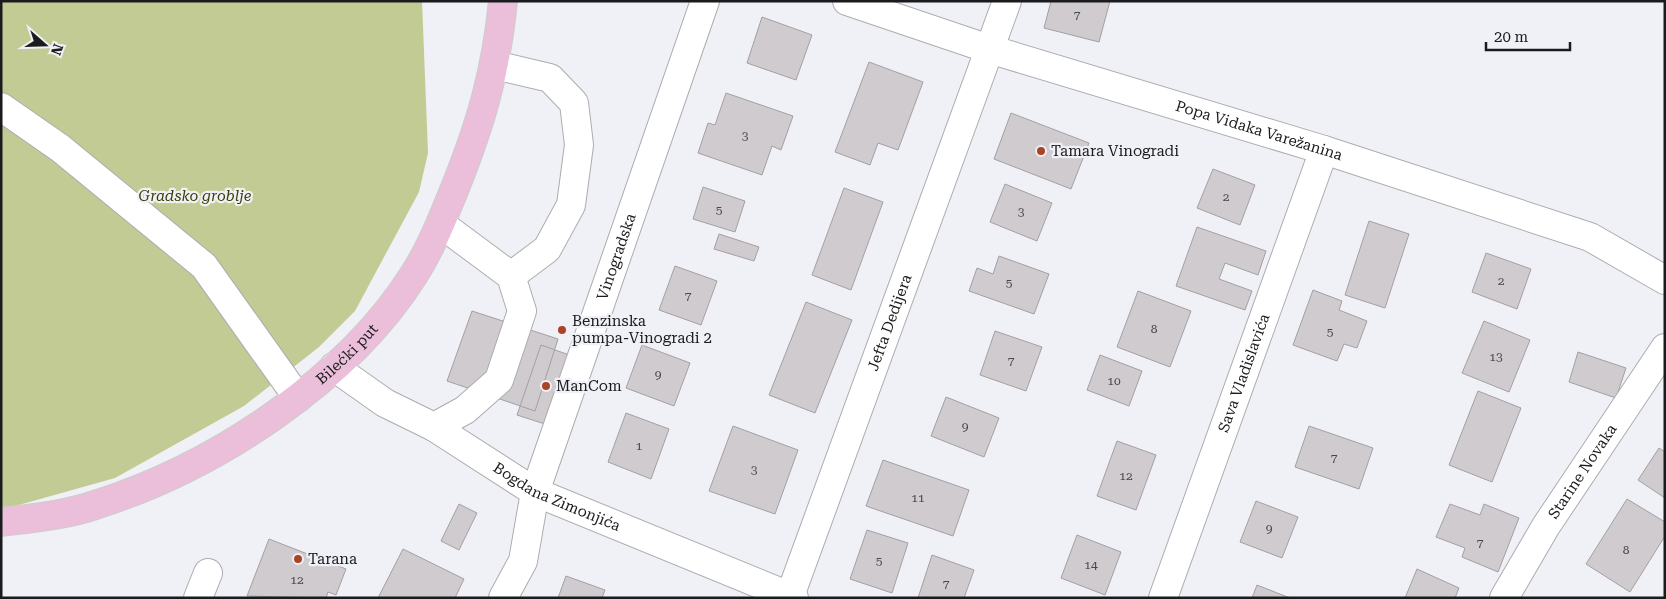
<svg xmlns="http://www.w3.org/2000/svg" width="1666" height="599" viewBox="0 0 1666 599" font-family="'Roboto Serif',serif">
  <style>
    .green { fill: #c2cb94 }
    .building { fill: #cfcbcf; stroke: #a39fa3 }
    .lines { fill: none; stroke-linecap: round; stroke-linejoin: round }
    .minor-casing { stroke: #acacb1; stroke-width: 30 }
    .major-casing { stroke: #cdcdcd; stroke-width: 30 }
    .minor { stroke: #fff; stroke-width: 28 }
    .major { stroke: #ebbfd9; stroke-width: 28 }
    .poi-dot { fill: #ab4326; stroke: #f0f1f6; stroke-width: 2 }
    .labels { text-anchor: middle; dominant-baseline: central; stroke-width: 4.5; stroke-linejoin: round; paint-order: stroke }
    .number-label { font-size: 12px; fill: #474749 }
    .street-label { font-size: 15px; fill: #1a1b1c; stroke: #f0f1f6 }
    .poi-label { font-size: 15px; fill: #1a1b1c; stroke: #f0f1f6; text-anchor: start }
    .park-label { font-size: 15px; font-style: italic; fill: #3a4004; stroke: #f0f1f6 }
  </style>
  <rect width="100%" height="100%" fill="#f0f1f6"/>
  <path class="green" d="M 1,1 L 422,1 L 428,153 L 419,192 L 355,311 L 319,347 L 244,406 L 115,478 L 8,508 L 1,508 Z"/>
  <path class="building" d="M 1051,1 L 1110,1 L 1099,42 L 1044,28 Z
    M 762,17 L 812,35 L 796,80 L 747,63 Z
    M 869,62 L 923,82 L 898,150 L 878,143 L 870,165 L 835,152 Z
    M 726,93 L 793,116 L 781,150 L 772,146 L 762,175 L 698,153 L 708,123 L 715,125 Z
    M 1011,113 L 1089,143 L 1071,189 L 994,159 Z
    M 1213,169 L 1255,185 L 1240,225 L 1197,208 Z
    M 1005,184 L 1052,203 L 1037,241 L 990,222 Z
    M 703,187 L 745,201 L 735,232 L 693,219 Z
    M 844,188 L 883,202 L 851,290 L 812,275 Z
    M 1369,221 L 1409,234 L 1385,308 L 1345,295 Z
    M 1197,227 L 1266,251 L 1258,275 L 1225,263 L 1219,279 L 1252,291 L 1245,310 L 1176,286 Z
    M 719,234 L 759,247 L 754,261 L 714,249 Z
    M 1486,253 L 1531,269 L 1517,309 L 1472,292 Z
    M 999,256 L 1049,274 L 1034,314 L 969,291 L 977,268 L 993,274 Z
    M 675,266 L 717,281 L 701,325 L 659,310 Z
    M 1313,290 L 1342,301 L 1339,310 L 1367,321 L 1357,348 L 1344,344 L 1337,361 L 1293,345 Z
    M 1138,291 L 1191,311 L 1170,367 L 1117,347 Z
    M 806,302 L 852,320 L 815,413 L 769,395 Z
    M 472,311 L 558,339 L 535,411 L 447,381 Z
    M 1484,321 L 1530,340 L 1509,392 L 1462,373 Z
    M 995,331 L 1042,347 L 1026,391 L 980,375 Z
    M 541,345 L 575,357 L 551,426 L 517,415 Z
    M 642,345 L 690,363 L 674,406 L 626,388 Z
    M 1578,352 L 1626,368 L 1616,398 L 1569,382 Z
    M 1100,355 L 1142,371 L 1129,406 L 1087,390 Z
    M 1478,391 L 1521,408 L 1492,482 L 1449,465 Z
    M 946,397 L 999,418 L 984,457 L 931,436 Z
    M 626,413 L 669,429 L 651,479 L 608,462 Z
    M 733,426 L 798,450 L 775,514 L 709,491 Z
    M 1309,426 L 1373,448 L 1359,489 L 1295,467 Z
    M 1117,441 L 1156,455 L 1136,510 L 1097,496 Z
    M 1659,448 L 1665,452 L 1665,498 L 1638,480 Z
    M 883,460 L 969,490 L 953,536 L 866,506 Z
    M 1627,499 L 1665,522 L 1665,536 L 1630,592 L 1586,564 Z
    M 1256,501 L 1298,517 L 1282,558 L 1240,542 Z
    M 459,504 L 477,513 L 459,550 L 441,541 Z
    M 1450,504 L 1480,515 L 1484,504 L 1519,518 L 1498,572 L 1462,557 L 1465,548 L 1436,537 Z
    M 867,530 L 908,543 L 892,593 L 850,579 Z
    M 1077,535 L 1121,552 L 1105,595 L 1061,578 Z
    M 269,539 L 346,569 L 336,595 L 328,592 L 326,598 L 247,596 Z
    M 403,549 L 464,579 L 455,598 L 378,598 Z
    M 932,555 L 974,570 L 964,598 L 918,598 Z
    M 1417,569 L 1459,588 L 1455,598 L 1405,598 Z
    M 566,576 L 605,590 L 602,598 L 558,598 Z
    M 1257,585 L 1290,598 L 1252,598 Z"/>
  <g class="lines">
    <g class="minor-casing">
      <g id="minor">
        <path id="s1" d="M 847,1 L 989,49 L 1324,150 L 1590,237 L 1665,280"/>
        <path d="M 495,65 L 550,78 L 574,103 L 579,145 L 571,205 L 547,249 L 511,276"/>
        <path d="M 1,107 L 60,148 L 204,266 L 298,398"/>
        <path id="s2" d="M 334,367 L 385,403 L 434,427 L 535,492 L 794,598"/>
        <path d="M 434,427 L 465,410 L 499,380 L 522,311 L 511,276 L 441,224"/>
        <path id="s3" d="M 790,596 L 1007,1"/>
        <path d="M 198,598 L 208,573"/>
        <path id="s4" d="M 503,598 L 523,561 L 535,492 L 705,1"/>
        <path id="s5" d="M 1163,598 L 1324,150"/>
        <path id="s6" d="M 1504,598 L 1546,526 L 1665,348"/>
      </g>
    </g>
    <g class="major-casing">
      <g id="major">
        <path id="s7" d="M 1,522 C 34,518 67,515 98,504 C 216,466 348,380 415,273 C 432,246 443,217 455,188 C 481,123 496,72 503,1"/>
      </g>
    </g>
    <use href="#minor" class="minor"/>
    <use href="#major" class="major"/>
  </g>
  <g class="poi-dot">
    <circle cx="1041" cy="151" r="5"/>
    <circle cx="562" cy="330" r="5"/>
    <circle cx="546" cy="386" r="5"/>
    <circle cx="298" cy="559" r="5"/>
  </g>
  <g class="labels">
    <g class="number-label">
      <text x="1077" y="15">7</text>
      <text x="745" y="136">3</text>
      <text x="1226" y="197">2</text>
      <text x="719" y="210">5</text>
      <text x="1021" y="212">3</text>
      <text x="1501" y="281">2</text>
      <text x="1009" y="283">5</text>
      <text x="688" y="296">7</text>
      <text x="1154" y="329">8</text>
      <text x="1330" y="332">5</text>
      <text x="1496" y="357">13</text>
      <text x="1011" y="361">7</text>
      <text x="658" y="375">9</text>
      <text x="1114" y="381">10</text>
      <text x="965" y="427">9</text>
      <text x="639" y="446">1</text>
      <text x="1334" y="458">7</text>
      <text x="754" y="470">3</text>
      <text x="1126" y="476">12</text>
      <text x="918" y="498">11</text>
      <text x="1269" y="529">9</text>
      <text x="1480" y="543">7</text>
      <text x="1626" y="550">8</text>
      <text x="879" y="561">5</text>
      <text x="1091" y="565">14</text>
      <text x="297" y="580">12</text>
      <text x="946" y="584">7</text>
    </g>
    <g class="street-label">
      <text stroke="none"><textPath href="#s1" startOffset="432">Popa Vidaka Varežanina</textPath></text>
      <text stroke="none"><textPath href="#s4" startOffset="361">Vinogradska</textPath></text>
      <text stroke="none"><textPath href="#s3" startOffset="291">Jefta Dedijera</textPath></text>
      <text stroke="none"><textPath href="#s7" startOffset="392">Bilećki put</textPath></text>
      <text stroke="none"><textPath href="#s5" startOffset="239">Sava Vladislavića</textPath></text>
      <text stroke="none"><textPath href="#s6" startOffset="149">Starine Novaka</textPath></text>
      <text stroke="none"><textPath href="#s2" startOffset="259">Bogdana Zimonjića</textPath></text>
    </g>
    <g class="poi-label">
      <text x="1051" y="151">Tamara Vinogradi</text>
      <text x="572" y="321">Benzinska<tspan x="572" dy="17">pumpa-Vinogradi 2</tspan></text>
      <text x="556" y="386">ManCom</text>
      <text x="308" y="559">Tarana</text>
    </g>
    <g class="park-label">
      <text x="195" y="196">Gradsko groblje</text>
    </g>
  </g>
  <rect width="1666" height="599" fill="none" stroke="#1a1b1c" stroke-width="5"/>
  <g transform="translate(45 45) rotate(110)" stroke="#f0f1f6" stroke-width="4" paint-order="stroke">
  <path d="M0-4L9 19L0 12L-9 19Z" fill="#1a1b1c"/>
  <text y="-8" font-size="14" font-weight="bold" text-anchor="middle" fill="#1a1b1c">N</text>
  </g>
  <path d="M1486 42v8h84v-8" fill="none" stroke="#1a1b1c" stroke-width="2.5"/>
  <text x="1494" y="42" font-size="15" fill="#1a1b1c" stroke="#f0f1f6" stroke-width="4" paint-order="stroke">20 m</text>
</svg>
